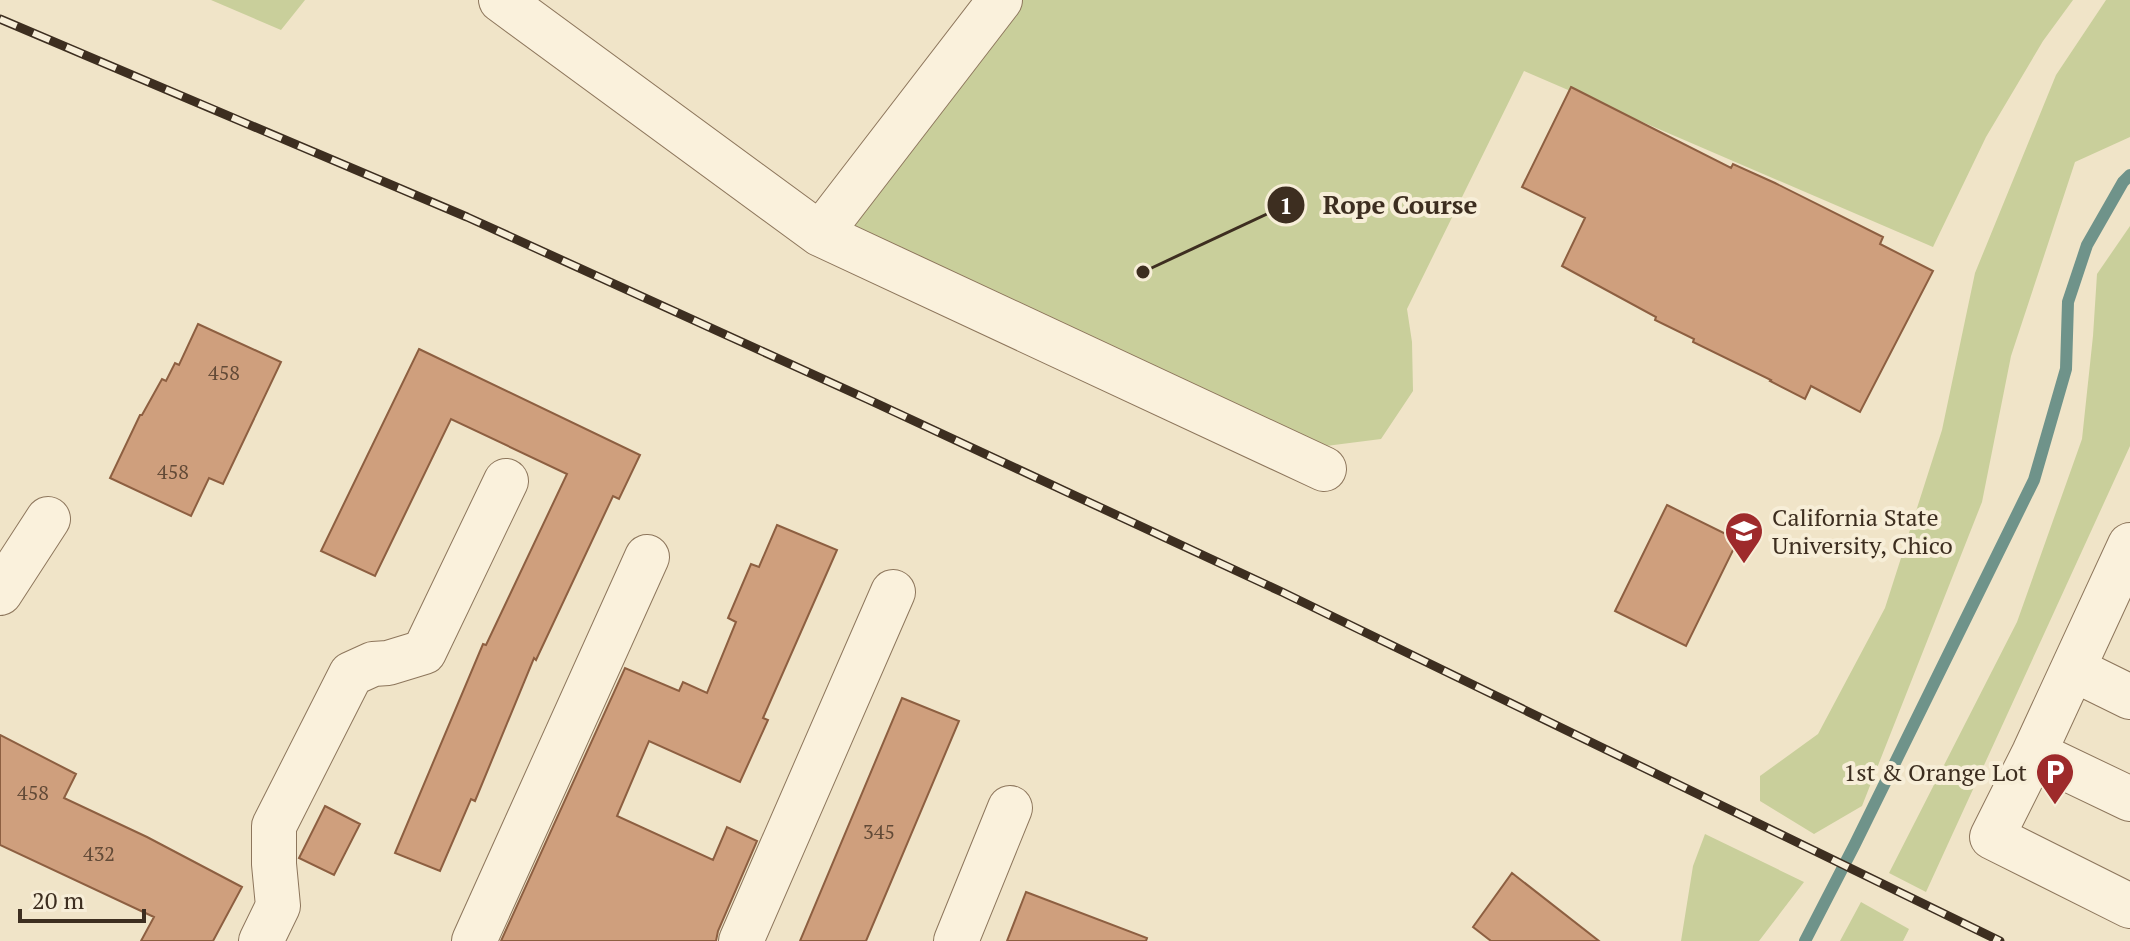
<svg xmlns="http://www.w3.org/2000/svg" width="2130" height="941" viewBox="0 0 2130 941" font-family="'PT Serif',serif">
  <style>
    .green { fill: #c9cf9b }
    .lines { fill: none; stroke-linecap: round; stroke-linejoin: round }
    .stream { stroke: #6f938a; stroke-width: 12 }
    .building { fill: #cf9f7d; stroke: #8d5f41; stroke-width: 2 }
    .minor-casing { stroke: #8d765c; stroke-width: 46 }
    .minor { stroke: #faf1dc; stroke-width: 44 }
    .rail-casing { stroke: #3d2e20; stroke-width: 9 }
    .rail { stroke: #f7eed8; stroke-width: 6; stroke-dasharray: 18; stroke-linecap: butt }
    .labels { text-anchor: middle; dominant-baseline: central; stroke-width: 8; stroke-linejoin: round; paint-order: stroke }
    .number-label { font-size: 20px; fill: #624a37 }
    .poi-label { font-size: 24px; fill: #3d2e20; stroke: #f7eed8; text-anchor: start }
    .leader { fill: none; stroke: #3d2e20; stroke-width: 3 }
    .callout-dot { fill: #3d2e20; stroke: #f7eed8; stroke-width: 3 }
    .mark-label { font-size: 24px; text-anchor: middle; font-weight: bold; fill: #fff }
    .callout-label { font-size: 26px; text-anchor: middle; font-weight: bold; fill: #3d2e20; stroke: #f7eed8; stroke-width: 8; stroke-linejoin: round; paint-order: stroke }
  </style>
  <rect width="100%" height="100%" fill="#f0e4c8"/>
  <path class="green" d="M 211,0 L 305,0 L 281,30 Z
    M 1013,0 L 2073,0 L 2043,41 L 1986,137 L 1933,247 L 1524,71 L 1407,309 L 1412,342 L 1413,391 L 1381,439 L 1326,446 L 840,221 Z
    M 2106,0 L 2130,0 L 2130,137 L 2075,162 L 2011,356 L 1982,502 L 1862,806 L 1814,834 L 1760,801 L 1760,776 L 1818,734 L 1885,608 L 1942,430 L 1975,273 L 2056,75 Z
    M 2130,226 L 2130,446 L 1926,892 L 1889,873 L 2017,622 L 2082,439 L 2093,336 L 2097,274 Z
    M 1705,834 L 1804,882 L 1759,941 L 1681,941 L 1693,866 Z
    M 1861,902 L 1909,929 L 1903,941 L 1840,941 Z"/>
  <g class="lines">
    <path class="stream" d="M 1805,941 L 1855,844 L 2034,480 L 2066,369 L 2068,302 L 2087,245 L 2123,182 L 2130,175"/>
  </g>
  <path class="building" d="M 1571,87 L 1731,168 L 1733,164 L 1775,183 L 1883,237 L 1880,244 L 1933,271 L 1860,412 L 1811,386 L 1805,399 L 1770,381 L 1771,380 L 1693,342 L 1694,339 L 1655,320 L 1656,317 L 1562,266 L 1585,218 L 1522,187 Z
    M 198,324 L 281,362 L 223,484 L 209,478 L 191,516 L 110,478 L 140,415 L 142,415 L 162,379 L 166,381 L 175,363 L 179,365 Z
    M 419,349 L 640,455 L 619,499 L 613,496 L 536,660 L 534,658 L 475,801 L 471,799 L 440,871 L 395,853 L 483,644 L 486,645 L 567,474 L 451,419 L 375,576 L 321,551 Z
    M 1667,505 L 1738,540 L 1686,646 L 1615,611 Z
    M 777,525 L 837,550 L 763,718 L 768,720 L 740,782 L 649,741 L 617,816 L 713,860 L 727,827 L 757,841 L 718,931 L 716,941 L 501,941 L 625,668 L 679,691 L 683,682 L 707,693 L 736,622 L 728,618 L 751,564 L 759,567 Z
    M 902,698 L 959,721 L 866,941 L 800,941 Z
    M 0,735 L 76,774 L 64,798 L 147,837 L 242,887 L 213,941 L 141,941 L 154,917 L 0,845 Z
    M 325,806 L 360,824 L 334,875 L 299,858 Z
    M 1512,873 L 1599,941 L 1491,941 L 1473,927 Z
    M 1026,892 L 1147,938 L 1146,941 L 1007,941 Z"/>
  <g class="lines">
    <g class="minor-casing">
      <path id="minor" d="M 501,0 L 820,234 L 1324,469
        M 820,234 L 1000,0
        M 2130,545 L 2034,753 L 1992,837 L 2130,906
        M 0,593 L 48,519
        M 2073,669 L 2130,697
        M 2034,753 L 2130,799
        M 261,941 L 278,906 L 274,864 L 274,826 L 351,674 L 373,664 L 388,663 L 424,652 L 506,481
        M 474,941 L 647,557
        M 741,941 L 893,592
        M 956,941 L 1010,808"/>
    </g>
    <use href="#minor" class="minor"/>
    <g class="rail-casing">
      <path id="rail" d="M 0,19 L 467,217 L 867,399 L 1282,592 L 2000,941"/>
    </g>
    <use href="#rail" class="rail"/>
  </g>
  <defs>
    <g id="university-pin" transform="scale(2)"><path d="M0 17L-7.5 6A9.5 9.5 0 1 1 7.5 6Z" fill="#9e2a2b" stroke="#f7eed8"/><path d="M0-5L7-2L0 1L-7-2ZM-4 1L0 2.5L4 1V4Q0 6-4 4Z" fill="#fff"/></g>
    <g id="parking-pin" transform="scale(2)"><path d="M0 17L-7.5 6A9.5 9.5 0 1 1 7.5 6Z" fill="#9e2a2b" stroke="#f7eed8"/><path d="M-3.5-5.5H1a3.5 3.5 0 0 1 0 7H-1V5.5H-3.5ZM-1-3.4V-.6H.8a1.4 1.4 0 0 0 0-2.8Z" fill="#fff"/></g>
  </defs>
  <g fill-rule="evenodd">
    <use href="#university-pin" x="1744" y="531"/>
    <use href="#parking-pin" x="2055" y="772"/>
  </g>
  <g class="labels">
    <g class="number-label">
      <text x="224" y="372">458</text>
      <text x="173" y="471">458</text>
      <text x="33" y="792">458</text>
      <text x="879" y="831">345</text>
      <text x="99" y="853">432</text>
    </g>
    <g class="poi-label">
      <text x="1772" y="517">California State<tspan x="1772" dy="28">University, Chico</tspan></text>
      <text x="2027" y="772" text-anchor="end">1st &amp; Orange Lot</text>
    </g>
  </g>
  <path class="leader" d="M1143 272L1286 205"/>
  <g class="callout-dot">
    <circle cx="1143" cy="272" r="8"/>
    <circle cx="1286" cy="205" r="20"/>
  </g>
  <g class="mark-label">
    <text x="1286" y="214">1</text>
  </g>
  <g class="callout-label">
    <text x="1400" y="214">Rope Course</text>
  </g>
  <path d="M20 909v12h124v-12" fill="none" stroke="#3d2e20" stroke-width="4"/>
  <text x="32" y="909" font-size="24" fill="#3d2e20" stroke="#f7eed8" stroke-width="6" paint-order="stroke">20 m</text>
</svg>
